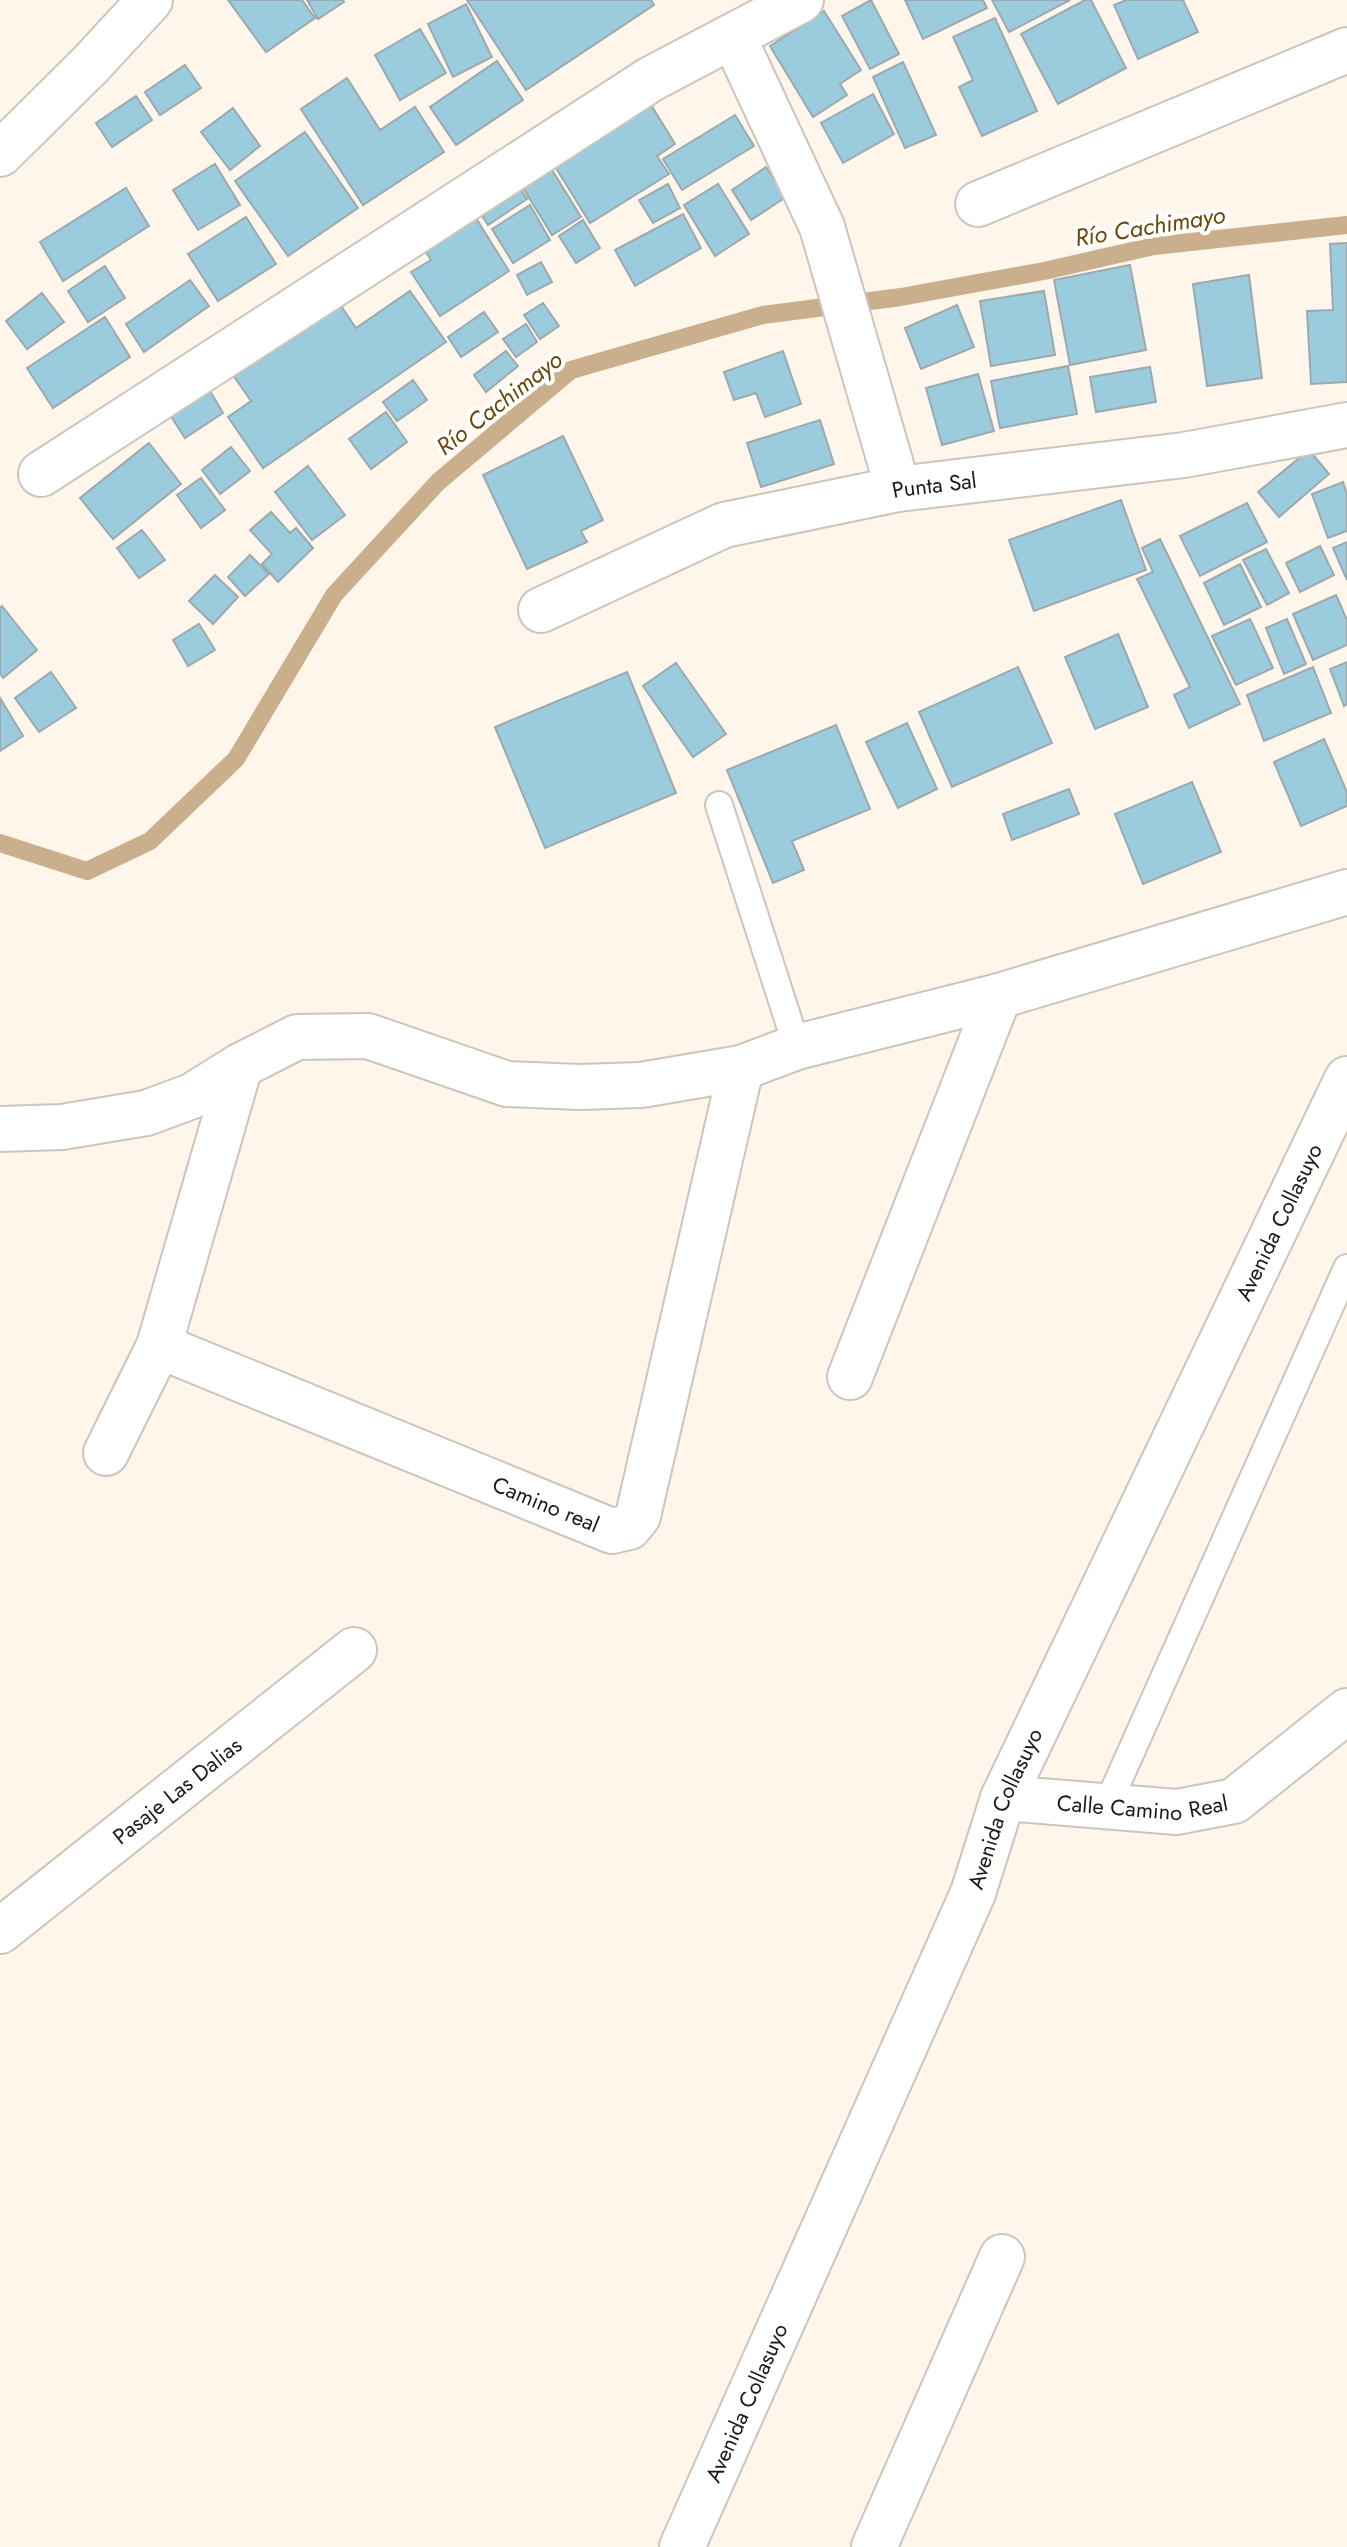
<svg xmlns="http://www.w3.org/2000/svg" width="1347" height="2547" viewBox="0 0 1347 2547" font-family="Jost,sans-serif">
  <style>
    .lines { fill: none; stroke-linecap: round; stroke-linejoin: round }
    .stream { stroke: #caaf8c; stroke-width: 18 }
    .building { fill: #9bccdd; stroke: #9ca9ae; stroke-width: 2 }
    .lane-casing { stroke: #cdc5bb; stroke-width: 30 }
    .street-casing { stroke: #cdc5bb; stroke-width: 48 }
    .secondary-casing { stroke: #cdc5bb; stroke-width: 48 }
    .primary-casing { stroke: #cdc5bb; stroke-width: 48 }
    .lane { stroke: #fff; stroke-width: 26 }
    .street { stroke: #fff; stroke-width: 44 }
    .secondary { stroke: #fff; stroke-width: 44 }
    .primary { stroke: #fff; stroke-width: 44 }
    .labels { text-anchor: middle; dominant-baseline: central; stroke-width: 8; stroke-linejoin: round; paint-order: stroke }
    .street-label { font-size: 22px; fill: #1d1a16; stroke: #fff }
    .water-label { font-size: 24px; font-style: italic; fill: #6a4607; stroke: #fff }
  </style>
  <rect width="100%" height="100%" fill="#fef5eb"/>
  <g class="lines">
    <path class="stream" d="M 0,843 L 87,871 L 150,841 L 236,759 L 334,595 L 438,482 L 571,370 L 763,315 L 901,297 L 1044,271 L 1154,246 L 1347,225"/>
  </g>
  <path class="building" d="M 228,0 L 302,0 L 315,18 L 266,52 Z
    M 307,0 L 343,0 L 344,2 L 318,19 Z
    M 467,0 L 651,0 L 654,5 L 526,90 Z
    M 871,0 L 899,54 L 870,69 L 842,16 Z
    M 905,0 L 983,0 L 987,8 L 923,39 Z
    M 992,0 L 1070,0 L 1009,32 Z
    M 1085,0 L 1091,0 L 1126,68 L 1058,104 L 1021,34 Z
    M 1126,0 L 1183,0 L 1198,32 L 1138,59 L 1114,5 Z
    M 466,4 L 492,57 L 453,77 L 428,24 Z
    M 824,11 L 861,70 L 840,84 L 847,95 L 813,117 L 770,46 Z
    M 995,18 L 1037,111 L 982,136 L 959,87 L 973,80 L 953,37 Z
    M 420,29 L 446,73 L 400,100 L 375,55 Z
    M 497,61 L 523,100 L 456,145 L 430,107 Z
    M 903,62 L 936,135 L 905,148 L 873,77 Z
    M 185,65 L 201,88 L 160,115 L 145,92 Z
    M 347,78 L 380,130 L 415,107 L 444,152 L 363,205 L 301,109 Z
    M 873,94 L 894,134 L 843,163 L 821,123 Z
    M 645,95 L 675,144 L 657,156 L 669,174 L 590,223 L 548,155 Z
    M 136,96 L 152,120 L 112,147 L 96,123 Z
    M 233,108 L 260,146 L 230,170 L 201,132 Z
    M 735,115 L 754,146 L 682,190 L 663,159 Z
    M 305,132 L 358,208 L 288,256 L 235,181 Z
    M 541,152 L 581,217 L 552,235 L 512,170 Z
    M 215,164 L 240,205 L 198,230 L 173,190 Z
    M 766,167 L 786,197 L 751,220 L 732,190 Z
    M 509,172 L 527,199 L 488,225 L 470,197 Z
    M 668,184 L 680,208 L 653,223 L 639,200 Z
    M 718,184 L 749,234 L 715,256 L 684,205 Z
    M 126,188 L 149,226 L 63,281 L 40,242 Z
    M 466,202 L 509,271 L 440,316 L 411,272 L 431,260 L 415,235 Z
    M 530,205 L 550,240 L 513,263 L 492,229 Z
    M 683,214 L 701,248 L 635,286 L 615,250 Z
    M 246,217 L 276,264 L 218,301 L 188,254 Z
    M 583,220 L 600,248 L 576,263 L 559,236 Z
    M 1347,243 L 1347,382 L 1311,384 L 1307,311 L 1333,310 L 1330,244 Z
    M 541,262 L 552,282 L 527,295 L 517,275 Z
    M 1130,265 L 1146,350 L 1070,365 L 1054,280 Z
    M 105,266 L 125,298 L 88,322 L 68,291 Z
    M 1249,275 L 1262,378 L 1207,386 L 1193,284 Z
    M 190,280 L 209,306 L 144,352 L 126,324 Z
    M 410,291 L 446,342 L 263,468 L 228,417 L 251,401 L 224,362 L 339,303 L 356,328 Z
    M 1044,291 L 1055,355 L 991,366 L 980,301 Z
    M 42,293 L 64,322 L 27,349 L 6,321 Z
    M 543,303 L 559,326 L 540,339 L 524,315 Z
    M 957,305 L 974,347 L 921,369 L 905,328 Z
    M 484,312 L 498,332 L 461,357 L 448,337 Z
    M 105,317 L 130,357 L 53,408 L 27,368 Z
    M 526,324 L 537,342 L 516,357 L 503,339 Z
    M 506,351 L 518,366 L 486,392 L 474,375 Z
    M 783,351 L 801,404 L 765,417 L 756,393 L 734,400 L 724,372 Z
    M 1068,366 L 1077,414 L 1000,428 L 991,381 Z
    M 1150,367 L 1156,402 L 1096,412 L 1090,377 Z
    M 978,374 L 994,431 L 942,445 L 926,388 Z
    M 203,379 L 223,413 L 185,438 L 163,404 Z
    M 413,380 L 427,400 L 397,421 L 383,402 Z
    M 386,412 L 407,442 L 371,469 L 349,439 Z
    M 820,420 L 834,464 L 761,487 L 747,443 Z
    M 563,436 L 603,520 L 581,531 L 587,542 L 527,569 L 483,475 Z
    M 149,443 L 181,484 L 113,539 L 80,498 Z
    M 231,447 L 250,471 L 220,494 L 202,470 Z
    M 1309,450 L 1329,474 L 1279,517 L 1258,492 Z
    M 308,466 L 345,515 L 312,540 L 275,492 Z
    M 201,478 L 225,510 L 201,528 L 177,495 Z
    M 1343,482 L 1347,494 L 1347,531 L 1328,538 L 1312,494 Z
    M 1121,500 L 1146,570 L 1034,611 L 1009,540 Z
    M 1247,503 L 1267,542 L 1200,576 L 1180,536 Z
    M 271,512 L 290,533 L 296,528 L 313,548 L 278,582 L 262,564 L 272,554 L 250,530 Z
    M 142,530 L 165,560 L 139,578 L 117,548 Z
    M 1160,539 L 1240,704 L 1189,728 L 1174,695 L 1190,687 L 1137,579 L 1153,572 L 1142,548 Z
    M 1347,542 L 1347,580 L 1333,548 Z
    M 1320,546 L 1334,575 L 1300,592 L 1286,563 Z
    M 1266,549 L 1289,593 L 1267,605 L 1243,560 Z
    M 250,555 L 269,574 L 245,596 L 228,577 Z
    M 1240,564 L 1261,607 L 1224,625 L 1204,583 Z
    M 215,575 L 238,597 L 213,624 L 189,601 Z
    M 1336,595 L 1347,620 L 1347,645 L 1313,660 L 1293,614 Z
    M 2,606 L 37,650 L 3,678 L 0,673 L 0,608 Z
    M 1250,619 L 1273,668 L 1236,685 L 1212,636 Z
    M 1287,619 L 1306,664 L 1284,674 L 1266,628 Z
    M 199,624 L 215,650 L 188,666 L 173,640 Z
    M 1118,634 L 1148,707 L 1095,729 L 1065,657 Z
    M 1347,662 L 1347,704 L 1344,706 L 1330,669 Z
    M 676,663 L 726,734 L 693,757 L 643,686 Z
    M 1018,667 L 1052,743 L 952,787 L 919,712 Z
    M 1313,667 L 1331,713 L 1264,741 L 1247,695 Z
    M 51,672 L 76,708 L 39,732 L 15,698 Z
    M 627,672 L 676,793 L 545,848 L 495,727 Z
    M 0,698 L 23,736 L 0,751 Z
    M 907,723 L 937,789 L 898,808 L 866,742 Z
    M 836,725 L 870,809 L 792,841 L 804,870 L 773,883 L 727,770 Z
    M 1324,739 L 1347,792 L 1347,806 L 1301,826 L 1274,762 Z
    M 1192,782 L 1221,852 L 1143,884 L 1115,814 Z
    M 1069,789 L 1079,814 L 1012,840 L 1003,814 Z"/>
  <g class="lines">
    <g class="lane-casing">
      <path id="lane" d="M 719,805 L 797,1047
        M 1106,1808 L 1347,1268"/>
    </g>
    <g class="street-casing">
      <g id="street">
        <path d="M 733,36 L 822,227 L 898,489"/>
        <path d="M 0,154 L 91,64 L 150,0"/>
        <path d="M 978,204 L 1347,50"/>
        <path d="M 41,474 L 651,79 L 801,0"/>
        <path id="s1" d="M 541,610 L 724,525 L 898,489 L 1184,455 L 1347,425"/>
        <path d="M 0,1129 L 62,1127 L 146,1113 L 192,1096 L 240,1066 L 297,1037 L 368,1036 L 507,1084 L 579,1087 L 641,1085 L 741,1068 L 797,1047 L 999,996 L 1347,892"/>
        <path id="s2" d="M 159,1346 L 612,1531 L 629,1527 L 638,1516 L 741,1068"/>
        <path d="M 850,1377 L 999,996"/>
        <path d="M 106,1453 L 159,1346 L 240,1066"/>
        <path id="s3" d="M 0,1931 L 354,1650"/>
        <path d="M 874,2547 L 1002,2257"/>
      </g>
    </g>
    <g class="secondary-casing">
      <g id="secondary">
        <path id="s4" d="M 1003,1798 L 1177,1812 L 1234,1801 L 1347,1711"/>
      </g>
    </g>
    <g class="primary-casing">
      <g id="primary">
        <path id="s5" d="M 682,2547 L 973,1893 L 1003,1798 L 1347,1079"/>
      </g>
    </g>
    <use href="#lane" class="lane"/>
    <use href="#street" class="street"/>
    <use href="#secondary" class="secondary"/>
    <use href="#primary" class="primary"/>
  </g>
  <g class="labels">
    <g class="street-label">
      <text stroke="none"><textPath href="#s1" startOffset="416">Punta Sal</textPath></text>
      <text stroke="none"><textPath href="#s5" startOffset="1454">Avenida Collasuyo</textPath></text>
      <text stroke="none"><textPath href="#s2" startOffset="418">Camino real</textPath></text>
      <text stroke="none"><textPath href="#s3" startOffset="226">Pasaje Las Dalias</textPath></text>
      <text stroke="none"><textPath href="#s4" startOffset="140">Calle Camino Real</textPath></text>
      <text stroke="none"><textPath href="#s5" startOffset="806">Avenida Collasuyo</textPath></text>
      <text stroke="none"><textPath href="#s5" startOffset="158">Avenida Collasuyo</textPath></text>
    </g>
    <g class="water-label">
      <text transform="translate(1150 226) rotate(-9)">Río Cachimayo</text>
      <text transform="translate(499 403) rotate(-38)">Río Cachimayo</text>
    </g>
  </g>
</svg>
